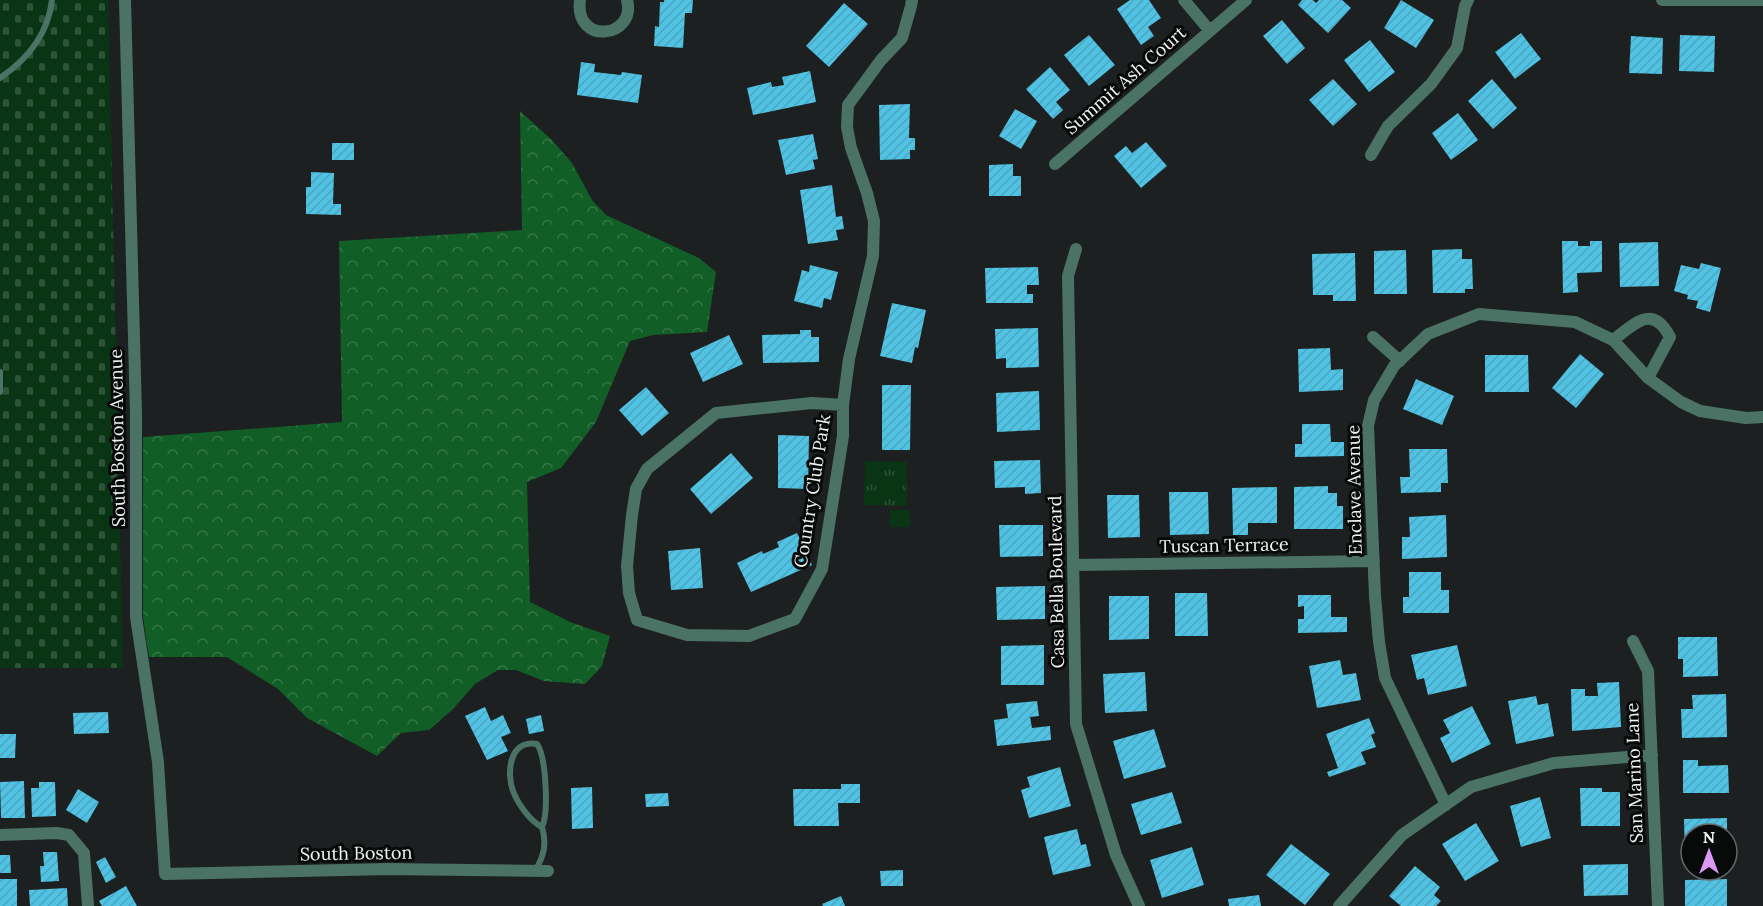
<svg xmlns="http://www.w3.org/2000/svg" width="1763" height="906" viewBox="0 0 1763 906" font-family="Lora,serif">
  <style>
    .grass { fill: #0a3515 }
    .forest { fill: url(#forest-crowns) }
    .cemetery { fill: url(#cemetery-stones) }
    .park { fill: url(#park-tufts) }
    .building { fill: url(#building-hatch) }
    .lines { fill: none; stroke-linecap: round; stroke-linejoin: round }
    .service { stroke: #4a7366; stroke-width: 6 }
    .minor { stroke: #4a7366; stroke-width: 12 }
    .labels { text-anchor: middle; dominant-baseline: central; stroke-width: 6; stroke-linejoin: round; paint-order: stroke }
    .street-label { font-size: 18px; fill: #f1f4f4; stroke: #080a0a }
  </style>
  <defs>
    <pattern id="forest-crowns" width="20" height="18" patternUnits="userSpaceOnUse" patternTransform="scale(1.5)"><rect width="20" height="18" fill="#125e27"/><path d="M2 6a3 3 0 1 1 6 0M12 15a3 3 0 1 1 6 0" fill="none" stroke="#357647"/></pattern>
    <pattern id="cemetery-stones" width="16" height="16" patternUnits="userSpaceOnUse" patternTransform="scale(1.5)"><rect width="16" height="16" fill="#0a3515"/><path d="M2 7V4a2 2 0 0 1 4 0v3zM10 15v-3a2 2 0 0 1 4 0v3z" fill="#2e5338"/></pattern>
    <pattern id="park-tufts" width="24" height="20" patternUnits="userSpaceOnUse" patternTransform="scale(1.5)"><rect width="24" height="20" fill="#0a3515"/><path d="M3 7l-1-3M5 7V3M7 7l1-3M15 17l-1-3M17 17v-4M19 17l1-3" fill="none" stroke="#2e5338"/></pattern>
    <pattern id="building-hatch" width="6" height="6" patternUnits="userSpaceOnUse" patternTransform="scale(1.5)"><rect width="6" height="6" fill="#50c2e3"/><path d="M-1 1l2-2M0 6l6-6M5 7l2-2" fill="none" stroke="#4ea4bc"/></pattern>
  </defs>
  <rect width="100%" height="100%" fill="#1c2020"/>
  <path class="grass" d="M 890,510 L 910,510 L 910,527 L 890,527 Z"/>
  <path class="forest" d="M 520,111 L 552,140 L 572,163 L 592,200 L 606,215 L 699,258 L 716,272 L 707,332 L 653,335 L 630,341 L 596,422 L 561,468 L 527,482 L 530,602 L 570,622 L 610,636 L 602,666 L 585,684 L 544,681 L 516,670 L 498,670 L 475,684 L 452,710 L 429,730 L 401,733 L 377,756 L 307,718 L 278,689 L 227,657 L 149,657 L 143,617 L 143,437 L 342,422 L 339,241 L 522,230 Z"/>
  <path class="cemetery" d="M 0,0 L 108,0 L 123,668 L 0,668 Z"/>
  <path class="park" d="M 865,461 L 907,462 L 907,506 L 864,505 Z"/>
  <path class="building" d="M 664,0 L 693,0 L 692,13 L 685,13 L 683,48 L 654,46 L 655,26 L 659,27 L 660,2 L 664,2 Z
    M 1130,0 L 1149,0 L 1161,18 L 1148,27 L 1154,36 L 1141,45 L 1117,9 Z
    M 1302,0 L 1313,0 L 1316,3 L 1319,0 L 1342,0 L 1351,8 L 1328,33 L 1298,5 Z
    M 1401,0 L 1434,20 L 1416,48 L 1384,28 Z
    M 844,3 L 868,24 L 829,67 L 806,46 Z
    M 1282,20 L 1305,48 L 1287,64 L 1263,36 Z
    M 1521,33 L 1541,59 L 1515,79 L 1495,52 Z
    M 1089,35 L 1115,65 L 1089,86 L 1064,55 Z
    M 1680,35 L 1715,36 L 1714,72 L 1679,71 Z
    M 1631,36 L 1663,38 L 1662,74 L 1629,73 Z
    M 1370,40 L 1395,72 L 1369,92 L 1344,60 Z
    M 581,62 L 595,64 L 594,72 L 621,75 L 622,72 L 642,75 L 638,103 L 577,95 Z
    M 1050,67 L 1070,90 L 1056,102 L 1063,110 L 1053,119 L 1026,89 Z
    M 810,71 L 816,102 L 753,115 L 747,88 L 771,82 L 772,87 L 784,85 L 782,77 Z
    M 1333,79 L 1357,104 L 1333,126 L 1309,100 Z
    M 1492,79 L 1517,108 L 1493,129 L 1468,101 Z
    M 910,104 L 909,138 L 915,138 L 915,150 L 910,150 L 910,159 L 880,160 L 879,105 Z
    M 1015,109 L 1037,121 L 1021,149 L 999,136 Z
    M 1458,113 L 1478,140 L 1451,160 L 1432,133 Z
    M 813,134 L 818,159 L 813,160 L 815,169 L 786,175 L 778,140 Z
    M 1146,142 L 1167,166 L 1141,188 L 1114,156 L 1126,146 L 1132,153 Z
    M 332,143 L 354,143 L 354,160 L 332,160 Z
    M 1013,164 L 1013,176 L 1021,176 L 1021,196 L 989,196 L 989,165 Z
    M 311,172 L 334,173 L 333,204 L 341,204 L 341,215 L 306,214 L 306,187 L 311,187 Z
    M 832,185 L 836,217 L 842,216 L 844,229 L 836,230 L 838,240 L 808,244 L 800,190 Z
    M 1562,241 L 1578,241 L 1578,246 L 1590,246 L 1590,241 L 1602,241 L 1602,272 L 1577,273 L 1578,292 L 1563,293 Z
    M 1658,242 L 1659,286 L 1620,287 L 1619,243 Z
    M 1462,249 L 1462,259 L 1472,259 L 1473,289 L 1465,289 L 1465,293 L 1433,293 L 1432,250 Z
    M 1406,250 L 1407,294 L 1374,294 L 1374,251 Z
    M 1355,253 L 1356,301 L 1333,301 L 1333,295 L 1313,295 L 1312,254 Z
    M 1701,263 L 1721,268 L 1710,312 L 1696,308 L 1698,301 L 1687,299 L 1688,295 L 1674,291 L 1681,265 L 1699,269 Z
    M 810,265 L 838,272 L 831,300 L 824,298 L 822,308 L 794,301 L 802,270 L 809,272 Z
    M 1038,267 L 1039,285 L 1027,285 L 1027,294 L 1033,294 L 1033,303 L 986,303 L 985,268 Z
    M 892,303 L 926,310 L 918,348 L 915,347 L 912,363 L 880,356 Z
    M 1038,328 L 1039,367 L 1006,368 L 1006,358 L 996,359 L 995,329 Z
    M 800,330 L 811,330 L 811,337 L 819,337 L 819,362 L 763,363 L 762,335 L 800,334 Z
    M 729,335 L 743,364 L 703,382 L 690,353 Z
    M 1330,348 L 1331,370 L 1343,369 L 1343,390 L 1299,392 L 1298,349 Z
    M 1580,354 L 1604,374 L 1576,408 L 1552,388 Z
    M 1485,355 L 1528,355 L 1529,392 L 1485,392 Z
    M 1416,379 L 1454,396 L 1442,425 L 1403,409 Z
    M 882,385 L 911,385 L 910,450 L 882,450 Z
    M 646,387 L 669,413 L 642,436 L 619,410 Z
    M 1039,391 L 1040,430 L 997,432 L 996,393 Z
    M 1302,424 L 1330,424 L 1331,442 L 1344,442 L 1344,456 L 1295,457 L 1295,444 L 1302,444 Z
    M 778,435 L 809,436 L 808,489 L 778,488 Z
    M 1409,449 L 1447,449 L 1448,483 L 1441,483 L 1441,492 L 1401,493 L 1400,477 L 1410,477 Z
    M 731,453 L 753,478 L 711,514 L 690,489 Z
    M 1040,460 L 1041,493 L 1025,494 L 1025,487 L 995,488 L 994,461 Z
    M 1328,486 L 1328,493 L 1337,493 L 1337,506 L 1343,506 L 1343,529 L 1294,529 L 1294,487 Z
    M 1277,487 L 1277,523 L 1248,523 L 1248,535 L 1233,535 L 1232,488 Z
    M 1169,492 L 1208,492 L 1209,534 L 1170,535 Z
    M 1107,495 L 1139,495 L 1140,537 L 1108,538 Z
    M 1446,515 L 1447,557 L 1402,559 L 1402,537 L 1410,537 L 1409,517 Z
    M 999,525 L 1043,525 L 1043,556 L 1000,557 Z
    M 797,533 L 812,565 L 751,592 L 737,563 L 762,551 L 763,554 L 779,547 L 777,542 Z
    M 700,548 L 703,588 L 671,590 L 668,551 Z
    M 1409,572 L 1441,572 L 1441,590 L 1449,590 L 1449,613 L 1403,613 L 1403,597 L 1409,597 Z
    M 1045,586 L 1045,619 L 997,620 L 996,587 Z
    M 1175,593 L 1207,593 L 1208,636 L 1175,636 Z
    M 1298,595 L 1331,595 L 1331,617 L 1347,617 L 1347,632 L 1298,633 L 1298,619 L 1304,619 L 1304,606 L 1298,607 Z
    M 1109,596 L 1149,596 L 1149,639 L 1109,640 Z
    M 1678,637 L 1717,637 L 1718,676 L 1683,677 L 1683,659 L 1678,659 Z
    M 1044,645 L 1044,685 L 1001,685 L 1001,646 Z
    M 1457,645 L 1467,686 L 1428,695 L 1424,678 L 1417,680 L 1411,655 Z
    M 1340,660 L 1343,675 L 1356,673 L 1361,700 L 1317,708 L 1309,666 Z
    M 1145,672 L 1147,711 L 1105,713 L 1103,674 Z
    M 1619,682 L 1621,727 L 1572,731 L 1571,689 L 1585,689 L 1585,696 L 1598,696 L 1597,683 Z
    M 1726,694 L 1727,737 L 1682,738 L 1681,709 L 1693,709 L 1692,695 Z
    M 1536,696 L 1538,705 L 1548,703 L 1554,736 L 1516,744 L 1508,701 Z
    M 1037,701 L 1039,716 L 1030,717 L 1032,728 L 1050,726 L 1051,740 L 997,746 L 994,720 L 1008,718 L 1006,704 Z
    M 1472,706 L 1491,744 L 1452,763 L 1440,738 L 1450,733 L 1443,720 Z
    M 485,707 L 491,721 L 503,715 L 511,733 L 501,737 L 508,751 L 487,760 L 465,716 Z
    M 108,712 L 109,733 L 74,734 L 73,713 Z
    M 541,715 L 544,731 L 529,734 L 526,719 Z
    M 1369,718 L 1375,733 L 1371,735 L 1376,747 L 1361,752 L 1366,764 L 1329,777 L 1327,772 L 1338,768 L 1326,734 Z
    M 1154,729 L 1166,767 L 1124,779 L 1113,741 Z
    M 0,734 L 16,734 L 15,758 L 0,758 Z
    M 1683,760 L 1698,760 L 1698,766 L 1728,765 L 1729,793 L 1683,793 Z
    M 1060,767 L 1071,806 L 1029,818 L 1021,790 L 1030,787 L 1027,777 Z
    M 24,781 L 25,818 L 1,818 L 0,782 Z
    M 39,782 L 55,782 L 56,816 L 32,817 L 31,788 L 39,788 Z
    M 841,784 L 860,784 L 860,803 L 838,803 L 839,826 L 794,826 L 793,789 L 841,789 Z
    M 592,787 L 593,828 L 572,829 L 571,788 Z
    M 1580,788 L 1602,788 L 1602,792 L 1620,792 L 1620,826 L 1581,826 Z
    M 78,789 L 99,802 L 87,823 L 66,810 Z
    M 1172,792 L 1182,823 L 1141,835 L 1131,804 Z
    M 668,793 L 669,806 L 646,807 L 645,794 Z
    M 1540,797 L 1551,838 L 1521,847 L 1510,806 Z
    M 1727,818 L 1727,834 L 1691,834 L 1691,858 L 1685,859 L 1684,819 Z
    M 1476,823 L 1499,861 L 1465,881 L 1442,844 Z
    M 1077,829 L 1081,845 L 1086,844 L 1091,866 L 1053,875 L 1044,837 Z
    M 1291,844 L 1330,874 L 1305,905 L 1266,875 Z
    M 1192,847 L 1204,885 L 1162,898 L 1150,860 Z
    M 43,852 L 57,852 L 59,881 L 41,882 L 40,866 L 44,866 Z
    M 0,855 L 10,855 L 11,873 L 0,873 Z
    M 105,857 L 116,877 L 106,883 L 96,862 Z
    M 1628,864 L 1628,895 L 1584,896 L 1583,865 Z
    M 1415,866 L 1440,887 L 1434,895 L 1441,901 L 1436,906 L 1401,906 L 1389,896 Z
    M 903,870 L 903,886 L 881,886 L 880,871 Z
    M 0,879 L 17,879 L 17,906 L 0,906 Z
    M 1727,879 L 1727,906 L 1685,906 L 1685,880 Z
    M 126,886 L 137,906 L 102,906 L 99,901 Z
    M 67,888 L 68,906 L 30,906 L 29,890 Z
    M 1259,895 L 1261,906 L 1229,906 L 1228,899 Z
    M 841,896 L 845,906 L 823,906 L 822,904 Z"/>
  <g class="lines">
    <path class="service" d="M 0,78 C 28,59 48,35 52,0
      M 0,372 L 0,392
      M 535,871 C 544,856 547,844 542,827 C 530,821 518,804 513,791 C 506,772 510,739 537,744 C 546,756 549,813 542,827"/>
    <path class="minor" d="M 125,0 L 136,414 L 136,617 L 158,762 L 165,874 L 388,869 L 548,871
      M 580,0 C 574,46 637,38 627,0
      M 1184,0 L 1210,31
      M 1662,0 L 1763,0
      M 1371,155 L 1388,126 L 1431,84 L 1457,48 L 1465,6 L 1468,0
      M 1055,164 L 1246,0
      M 1076,249 L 1068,276 L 1076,724 L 1116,855 L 1139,906
      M 1373,337 L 1400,361
      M 1613,340 C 1635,324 1652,303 1670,337 L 1648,378
      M 843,405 L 812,403 L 716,413 L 647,469 L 636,489 L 632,515 L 627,566 L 629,593 L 637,620 L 687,635 L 749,636 L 795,619 L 822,569 L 843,436 L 843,405 L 849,359 L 873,256 L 874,221 L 867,193 L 851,148 L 847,127 L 848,105 L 881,60 L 902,38 L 911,6 L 912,0
      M 1074,565 L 1374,561
      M 1633,641 L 1648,671 L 1658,906
      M 1446,805 L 1385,678 L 1379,642 L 1375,596 L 1368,426 L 1374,400 L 1394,366 L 1428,334 L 1479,314 L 1575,322 L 1613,340 L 1648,378 L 1681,402 L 1700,411 L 1746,418 L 1763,417
      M 0,835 L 57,833 L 69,835 L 84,853 L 88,906
      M 1339,906 L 1402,835 L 1471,787 L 1554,763 L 1652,755"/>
  </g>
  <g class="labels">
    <g class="street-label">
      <text transform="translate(1125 80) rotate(-41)">Summit Ash Court</text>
      <text transform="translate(117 438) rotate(-91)">South Boston Avenue</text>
      <text transform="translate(1354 490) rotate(-91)">Enclave Avenue</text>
      <text transform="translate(812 491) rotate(-81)">Country Club Park</text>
      <text transform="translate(1224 545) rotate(-1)">Tuscan Terrace</text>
      <text transform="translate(1056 582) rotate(-91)">Casa Bella Boulevard</text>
      <text transform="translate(1634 773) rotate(-92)">San Marino Lane</text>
      <text transform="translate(356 853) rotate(-1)">South Boston</text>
    </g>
  </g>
  <g transform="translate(1709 852)"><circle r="28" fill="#080a0a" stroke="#656868" stroke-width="1.5"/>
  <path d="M0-4.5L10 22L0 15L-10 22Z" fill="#db99f5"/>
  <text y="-9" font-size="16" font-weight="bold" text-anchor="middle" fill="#f1f4f4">N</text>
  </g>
</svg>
